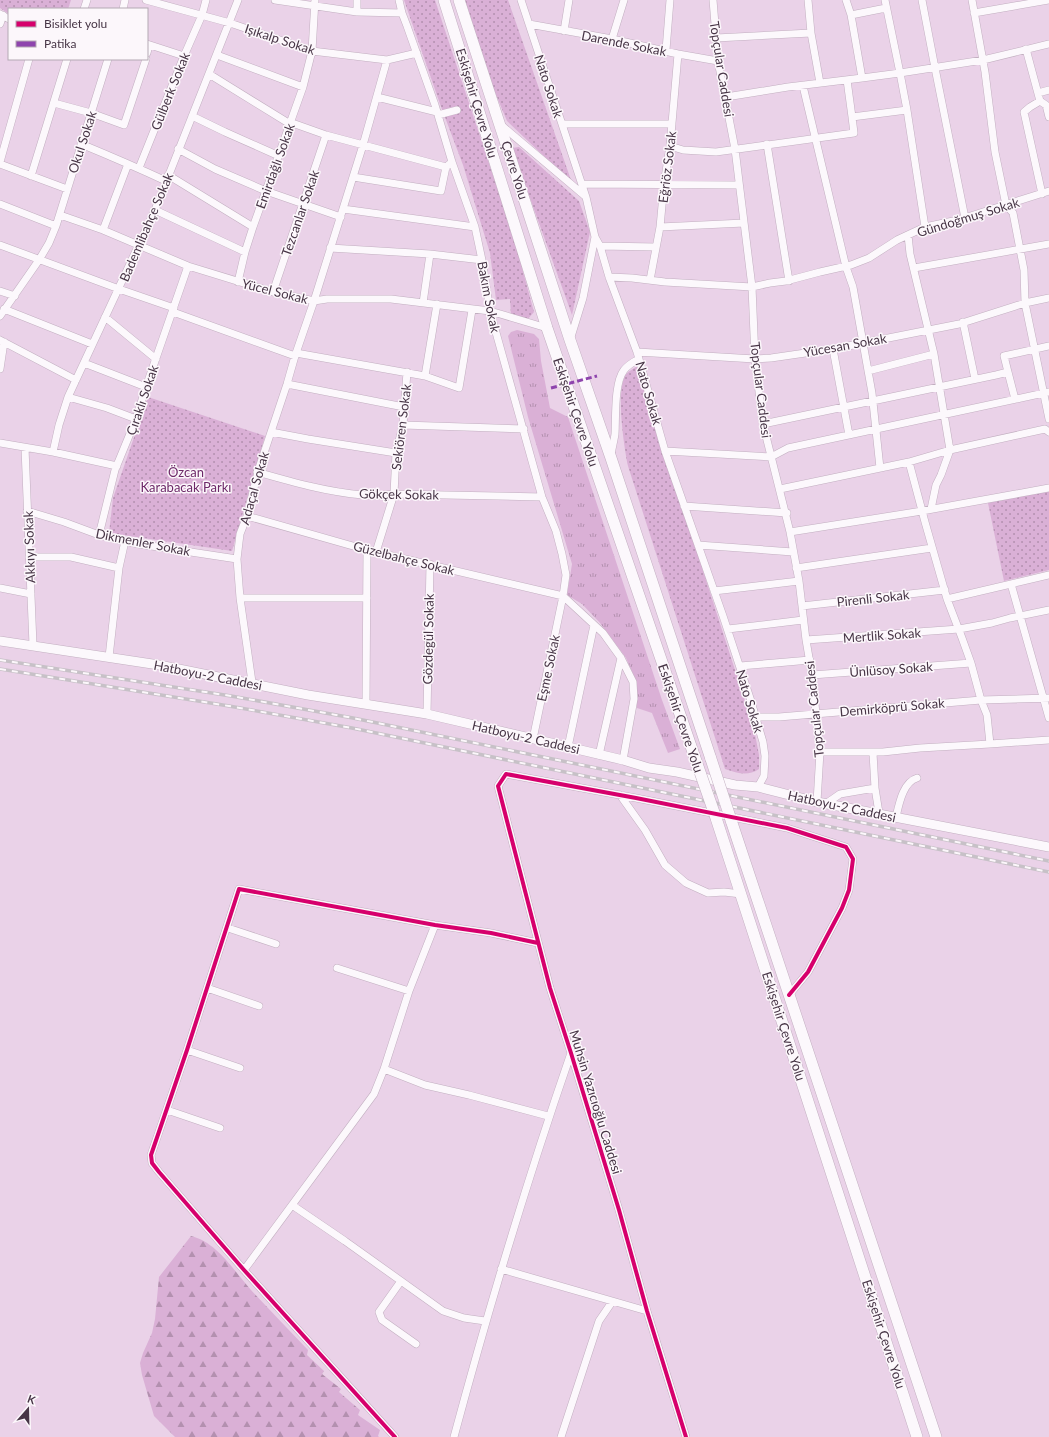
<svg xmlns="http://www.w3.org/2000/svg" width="1049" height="1437" viewBox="0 0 1049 1437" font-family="Lato,sans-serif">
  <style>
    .grass { fill: url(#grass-tufts) }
    .forest { fill: url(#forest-firs) }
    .park { fill: url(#park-dots) }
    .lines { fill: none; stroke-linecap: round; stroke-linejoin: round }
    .minor-casing { stroke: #c2afc0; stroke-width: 8 }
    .major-casing { stroke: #c2afc0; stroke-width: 10 }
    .highway-casing { stroke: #c2afc0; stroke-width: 12 }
    .minor { stroke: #fcf8fc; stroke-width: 7 }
    .major { stroke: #fcf8fc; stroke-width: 9 }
    .highway { stroke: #fcf8fc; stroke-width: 11 }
    .rail-casing { stroke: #c7c1c7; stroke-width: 3.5 }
    .rail { stroke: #fcf7fb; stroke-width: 2; stroke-dasharray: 6; stroke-linecap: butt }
    .highway-bridge-casing { stroke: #c2afc0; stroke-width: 12; stroke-linecap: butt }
    .highway-bridge { stroke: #fcf8fc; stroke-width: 11 }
    .quiet { stroke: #8e44ad; stroke-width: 3; stroke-dasharray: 6 3; stroke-linecap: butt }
    .cycleway-casing { stroke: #fcf7fb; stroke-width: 6 }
    .cycleway { stroke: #d6006c; stroke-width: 4 }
    .labels { text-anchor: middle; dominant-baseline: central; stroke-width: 3; stroke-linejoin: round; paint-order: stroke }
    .street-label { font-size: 13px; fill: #473546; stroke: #fcf7fb }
    .park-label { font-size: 13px; fill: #6d2969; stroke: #fcf7fb }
  </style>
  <defs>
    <pattern id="grass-tufts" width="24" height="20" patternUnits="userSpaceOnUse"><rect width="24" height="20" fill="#dab0d6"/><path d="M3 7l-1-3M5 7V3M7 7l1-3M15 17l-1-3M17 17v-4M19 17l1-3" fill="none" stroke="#b390af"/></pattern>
    <pattern id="forest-firs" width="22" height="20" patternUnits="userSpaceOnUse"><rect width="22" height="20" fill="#dab0d6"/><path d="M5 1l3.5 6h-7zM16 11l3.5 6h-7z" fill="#b390af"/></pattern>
    <pattern id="park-dots" width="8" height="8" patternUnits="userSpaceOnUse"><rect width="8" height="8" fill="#dab0d6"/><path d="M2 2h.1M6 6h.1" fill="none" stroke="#b390af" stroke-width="1.8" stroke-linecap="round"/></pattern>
  </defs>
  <rect width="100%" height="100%" fill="#ead2e8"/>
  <path class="grass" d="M 517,330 L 534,334 L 539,339 L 541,361 L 550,408 L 568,417 L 662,700 L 680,749 L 668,753 L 652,713 L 637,708 L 636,681 L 626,658 L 600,623 L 582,604 L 567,595 L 572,564 L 528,417 L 508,336 L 511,332 Z"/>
  <path class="forest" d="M 191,1236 C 217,1242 234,1271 251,1290 C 270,1310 289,1330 308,1350 L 307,1355 L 324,1371 L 322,1374 L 341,1389 L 339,1392 L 360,1410 L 358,1415 L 380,1430 L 378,1436 L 379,1437 L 175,1437 L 154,1416 L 142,1375 L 140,1363 L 143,1353 L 152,1333 L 155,1319 L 159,1277 Z"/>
  <path class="park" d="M 0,0 L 71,0 L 68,9 L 9,9 L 9,14 L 0,8 Z
    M 404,0 L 435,0 L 515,242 L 534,312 L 527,320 L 511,316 L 510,299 L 496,300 L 490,253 L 463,165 L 440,104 Z
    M 462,0 L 508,0 L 571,180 L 569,180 L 507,121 L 494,90 Z
    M 519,147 L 579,201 L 590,232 L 572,315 L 512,148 Z
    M 637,366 L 754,729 L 759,755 L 759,769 C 747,777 738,773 725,769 L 628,466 C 624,446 616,394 625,376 C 627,372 633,369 637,366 Z
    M 148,397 L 265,436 L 232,551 L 109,533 L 113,498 Z
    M 1049,490 L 1049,570 L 1004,581 L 988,503 Z"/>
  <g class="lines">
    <g class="minor-casing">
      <path id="minor" d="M 146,0 L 230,23 L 312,51 L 387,60 L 417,53
        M 275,0 L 357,12 L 402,13
        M 399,0 L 402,13 L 407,26 L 435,105 L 452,162 L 475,227 L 482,260 L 490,311 L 542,497 L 556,531 L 562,554 L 566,575 L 563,596 L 533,739
        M 521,0 L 586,197 L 595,237 L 600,246 L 609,277 L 637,352 L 665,451 L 723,616 L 750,698 L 763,742 L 765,756 L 764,776 L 758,787
        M 713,0 L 718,61 L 735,149 L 752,287 L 755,359 L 763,424 L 790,532 L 799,581 L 806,640 L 812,675 L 820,752 L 817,802
        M 808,0 L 811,33
        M 922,0 L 935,68 L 965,218
        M 972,0 L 985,72 L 995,152 L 1006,205 L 1013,213 L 1024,270 L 1025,303 L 1049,419
        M 84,9 L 87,0
        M 123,9 L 125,0
        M 357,12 L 357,0
        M 974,13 L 1049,0
        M 0,14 L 9,19
        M 851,15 L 886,8
        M 0,24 L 3,15
        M 529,24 L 612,39 L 678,54 L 718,61
        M 564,31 L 569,0
        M 716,38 L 811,33 L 820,83
        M 612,39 L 624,0
        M 147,44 L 184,56
        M 1026,49 L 1040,101 L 1030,107 L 1024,112 L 1042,194
        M 666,50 L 670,0
        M 147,53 L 149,45
        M 217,55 L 303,87
        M 209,74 L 290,124 L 295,124 L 326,135 L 446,167 L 452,162
        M 862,78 L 900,73 L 885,0
        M 847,80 L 852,117
        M 803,86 L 846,267 L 853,287 L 872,393 L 880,468
        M 1038,93 L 1049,90
        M 377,97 L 437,112
        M 726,97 L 788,87 L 862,78 L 851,15 L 846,0
        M 1040,101 L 1046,105 L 1049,117
        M 54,103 L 91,113 L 124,125 L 146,59
        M 907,110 L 925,227
        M 438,115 L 457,110
        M 192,116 L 225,132 L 279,156
        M 562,124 L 672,124
        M 501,125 L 585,196
        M 81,144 C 110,156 138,168 166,181
        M 767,144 L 789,281
        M 670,146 L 683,150 L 716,152 L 854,133 L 852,117 L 907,110 L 900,73 L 983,60 L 1049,44
        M 178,149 L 215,169 L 266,191 L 341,217
        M 0,162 L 29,59
        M 0,164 L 67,189
        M 139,168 L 184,56 L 202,15 L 206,0
        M 168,175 L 253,227
        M 31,176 L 67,59
        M 353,177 L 441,191 L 446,167
        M 582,184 L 739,185
        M 0,204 L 56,226
        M 343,209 L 475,227
        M 155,210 L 245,252
        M 60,215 L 103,230 L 188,266 L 273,292 L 314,301 L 327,299 L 391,299 L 490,311 L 547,328
        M 660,227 L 744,223
        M 103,230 L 128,164
        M 908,235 L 910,254 L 934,354 L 950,450 L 941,475 L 936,485 L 931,509
        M 0,245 L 119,289 L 174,308
        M 600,246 L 656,247
        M 330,248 L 430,254 L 482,260
        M 914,268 L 1049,244
        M 609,277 L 632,278 L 665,282 L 752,287 L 770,283 L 786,281 L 820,272 L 851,265 L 869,258 L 897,240 L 925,227 L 958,220 L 1049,191
        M 650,280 L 660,227 L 664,184 L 670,146 L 678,54
        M 238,282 L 245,252 L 253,227 L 303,87 L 312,51 L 315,0
        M 0,291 L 15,296
        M 273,292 L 326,135
        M 423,303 L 430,254
        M 4,309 L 92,344
        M 173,312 L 295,356
        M 0,316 L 39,260 L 49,243 L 56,226 L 108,59
        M 105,317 L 156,359
        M 963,322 L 975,379
        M 0,340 L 76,380
        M 570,340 L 583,298 L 595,237
        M 833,349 L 849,435
        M 637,352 L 755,359 L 771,358 L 833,349 L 959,324 L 1025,303 L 1049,298
        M 296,353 L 425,376 L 459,388 L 472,310
        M 84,363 L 146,387
        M 0,369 L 4,342
        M 868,371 L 934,354
        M 1008,372 L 1015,399
        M 425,376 L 437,304
        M 287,384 L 404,407
        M 68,397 L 107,408 L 136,419
        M 763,424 L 996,375 L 1008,372 L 1004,356 L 1049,346
        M 403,425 L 524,429
        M 271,432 L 308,439 L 396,453
        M 0,443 L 53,452 L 117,466
        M 25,448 L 33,645
        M 665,451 L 771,457 L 788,448 L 1049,392
        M 53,452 L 59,425 L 68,397 L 155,210 L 238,0
        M 611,455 C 612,448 614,441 615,434 C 616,417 614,383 624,370 C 628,365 633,362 639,359
        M 909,462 L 925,522 L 947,599 L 962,638 L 971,663 L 981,700 L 987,715 L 990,744 L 1049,740
        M 257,472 C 292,482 327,492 363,495 C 374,495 383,496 394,494 L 542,497
        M 780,489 L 909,462 L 950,450 L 1045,429 L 1049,432
        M 684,506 L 787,513
        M 27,511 L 64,522 L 99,535 L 138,544 L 237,559
        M 247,516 L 367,550 L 563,596 L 603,633 L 621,658 L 633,682 L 634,699 L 623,760
        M 790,532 L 922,511 L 1049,488
        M 99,535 L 115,470 L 136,419 L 146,387 L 188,266
        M 698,545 L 793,552
        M 376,552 L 394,494 L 396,453 L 403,425 L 407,372
        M 29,557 L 71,557 L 119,568
        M 796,568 L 932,548
        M 1011,584 L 1049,718
        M 0,588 L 31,594
        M 714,591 L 799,581
        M 240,598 L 367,598
        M 947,599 L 1049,575
        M 802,606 L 945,590
        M 728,629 L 803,620
        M 806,640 L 959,629 L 992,623 L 1010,618 L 1049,610
        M 109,657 L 119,568 L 125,541
        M 740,666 L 810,660
        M 812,675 L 971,663
        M 252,682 L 240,598 L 237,559 L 240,534 L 247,516 L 259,468 L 287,384 L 295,356 L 314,301 L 363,145 L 387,60
        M 366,704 L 367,550
        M 427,714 L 430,564
        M 756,717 L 779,717 L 981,700 L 1049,698
        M 568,747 L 594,625
        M 820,752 L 883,752 L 920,748 L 990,744
        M 599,755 L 621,658
        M 875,788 L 879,813
        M 620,795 L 645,830 L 665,865 L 686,883 L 708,893 L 724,892 L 741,894
        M 827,803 L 840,794 L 875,788 L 873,753
        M 896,817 C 899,804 903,782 917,778
        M 228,928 L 276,944
        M 337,968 L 409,991
        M 207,988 L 259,1006
        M 187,1050 L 240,1068
        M 384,1069 L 425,1085 L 469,1095 L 548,1116
        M 167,1110 L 220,1128
        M 292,1205 L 345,1241 L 443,1311 L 464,1318 L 485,1321
        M 501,1269 L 647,1311
        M 244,1270 L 374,1094 L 384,1069 L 409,991 L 435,925
        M 401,1281 L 379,1312 L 382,1320 L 416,1344
        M 395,1437 L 244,1270 L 159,1172 L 152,1163 L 151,1155 L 187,1050 L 239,889 L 435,925 L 491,933 L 538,943
        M 454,1437 C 489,1307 527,1180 571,1053
        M 561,1437 L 599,1321 L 612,1302
        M 686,1437 L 647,1311 L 619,1210 L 571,1053 L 550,988 L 498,786 L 506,774 L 636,798 L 787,828 L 846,847 L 853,859 L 849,890 L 842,908 L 808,972 L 789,995"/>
    </g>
    <g class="major-casing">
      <path id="major" d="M 0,641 L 159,665 L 308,695 L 427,714 L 568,747 L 623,760 L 649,768 L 677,772 L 735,785 L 758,787 L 817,802 L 1049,847"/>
    </g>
    <g class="highway-casing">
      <path id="highway" d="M 444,0 L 547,328 L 694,755
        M 459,0 L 570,340 L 611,458 L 711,759
        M 716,818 L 917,1437
        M 731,820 L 936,1437"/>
    </g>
    <use href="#minor" class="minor"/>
    <use href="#major" class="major"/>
    <use href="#highway" class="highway"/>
    <g class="rail-casing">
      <path id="rail" d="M 0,660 L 231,696 L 353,718 L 1049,861
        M 0,669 L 229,706 L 352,728 L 1049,872"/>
    </g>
    <use href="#rail" class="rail"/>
    <g class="highway-bridge-casing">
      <path id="highway-bridge" d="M 694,755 L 716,818
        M 711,759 L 731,820"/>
    </g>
    <use href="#highway-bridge" class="highway-bridge"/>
    <path class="quiet" d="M 551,388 L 597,376"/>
    <g class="cycleway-casing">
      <path id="cycleway" d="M 395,1437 L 244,1270 L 159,1172 L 152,1163 L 151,1155 L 187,1050 L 239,889 L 435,925 L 491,933 L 538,943
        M 686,1437 L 647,1311 L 619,1210 L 571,1053 L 550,988 L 498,786 L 506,774 L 636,798 L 787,828 L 846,847 L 853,859 L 849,890 L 842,908 L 808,972 L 789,995"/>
    </g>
    <use href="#cycleway" class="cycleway"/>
  </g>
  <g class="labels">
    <g class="street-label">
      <text transform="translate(280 39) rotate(18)">Işıkalp Sokak</text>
      <text transform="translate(624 43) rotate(11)">Darende Sokak</text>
      <text transform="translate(722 69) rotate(81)">Topçular Caddesi</text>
      <text transform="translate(549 86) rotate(72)">Nato Sokak</text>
      <text transform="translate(170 91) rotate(-68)">Gülberk Sokak</text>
      <text transform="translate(477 103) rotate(73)">Eskişehir Çevre Yolu</text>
      <text transform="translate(82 142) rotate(-72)">Okul Sokak</text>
      <text transform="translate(275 166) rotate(-70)">Emirdağlı Sokak</text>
      <text transform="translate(667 167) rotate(-83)">Eğriöz Sokak</text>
      <text transform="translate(515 170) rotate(72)">Çevre Yolu</text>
      <text transform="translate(300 213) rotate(-71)">Tezcanlar Sokak</text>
      <text transform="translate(968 217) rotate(-17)">Gündoğmuş Sokak</text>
      <text transform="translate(146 227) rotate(-67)">Bademlibahçe Sokak</text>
      <text transform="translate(275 291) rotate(14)">Yücel Sokak</text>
      <text transform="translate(489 297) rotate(79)">Bakım Sokak</text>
      <text transform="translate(845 345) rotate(-10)">Yücesan Sokak</text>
      <text transform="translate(761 390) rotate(83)">Topçular Caddesi</text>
      <text transform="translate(649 393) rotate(74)">Nato Sokak</text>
      <text transform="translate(142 400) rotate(-71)">Çıraklı Sokak</text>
      <text transform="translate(576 412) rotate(71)">Eskişehir Çevre Yolu</text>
      <text transform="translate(401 427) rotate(-83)">Sekiören Sokak</text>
      <text transform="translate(254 488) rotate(-74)">Adaçal Sokak</text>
      <text transform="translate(399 494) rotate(1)">Gökçek Sokak</text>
      <text transform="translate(143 542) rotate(11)">Dikmenler Sokak</text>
      <text transform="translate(29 547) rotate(-92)">Akkıyı Sokak</text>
      <text transform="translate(404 558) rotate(14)">Güzelbahçe Sokak</text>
      <text transform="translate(873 598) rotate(-6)">Pirenli Sokak</text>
      <text transform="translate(882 635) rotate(-4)">Mertlik Sokak</text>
      <text transform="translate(428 639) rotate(-89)">Gözdegül Sokak</text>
      <text transform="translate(548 668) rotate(-78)">Eşme Sokak</text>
      <text transform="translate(891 669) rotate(-4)">Ünlüsoy Sokak</text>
      <text transform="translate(208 675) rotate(11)">Hatboyu-2 Caddesi</text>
      <text transform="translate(750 701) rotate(73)">Nato Sokak</text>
      <text transform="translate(892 707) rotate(-5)">Demirköprü Sokak</text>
      <text transform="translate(814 709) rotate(-96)">Topçular Caddesi</text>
      <text transform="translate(681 718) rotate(71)">Eskişehir Çevre Yolu</text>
      <text transform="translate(526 737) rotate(13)">Hatboyu-2 Caddesi</text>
      <text transform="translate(842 806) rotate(12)">Hatboyu-2 Caddesi</text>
      <text transform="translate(784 1026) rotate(72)">Eskişehir Çevre Yolu</text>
      <text transform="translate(596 1102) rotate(73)">Muhsin Yazıcıoğlu Caddesi</text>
      <text transform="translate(884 1334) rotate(72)">Eskişehir Çevre Yolu</text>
    </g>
    <g class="park-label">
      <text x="186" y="472">Özcan<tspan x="186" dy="15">Karabacak Parkı</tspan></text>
    </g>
  </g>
  <rect x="8" y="8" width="140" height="52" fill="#fcf7fb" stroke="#b4a9b3"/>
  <rect x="16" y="21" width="20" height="6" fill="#d6006c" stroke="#b4a9b3"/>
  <text x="44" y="28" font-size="12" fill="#473546">Bisiklet yolu</text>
  <rect x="16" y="41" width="20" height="6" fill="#8e44ad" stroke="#b4a9b3"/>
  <text x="44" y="48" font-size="12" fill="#473546">Patika</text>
  <g transform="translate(28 1409) rotate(20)" stroke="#fcf7fb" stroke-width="3" paint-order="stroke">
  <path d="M0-3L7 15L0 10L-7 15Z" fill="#473546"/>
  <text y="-6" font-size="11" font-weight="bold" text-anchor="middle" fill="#473546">K</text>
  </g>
</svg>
